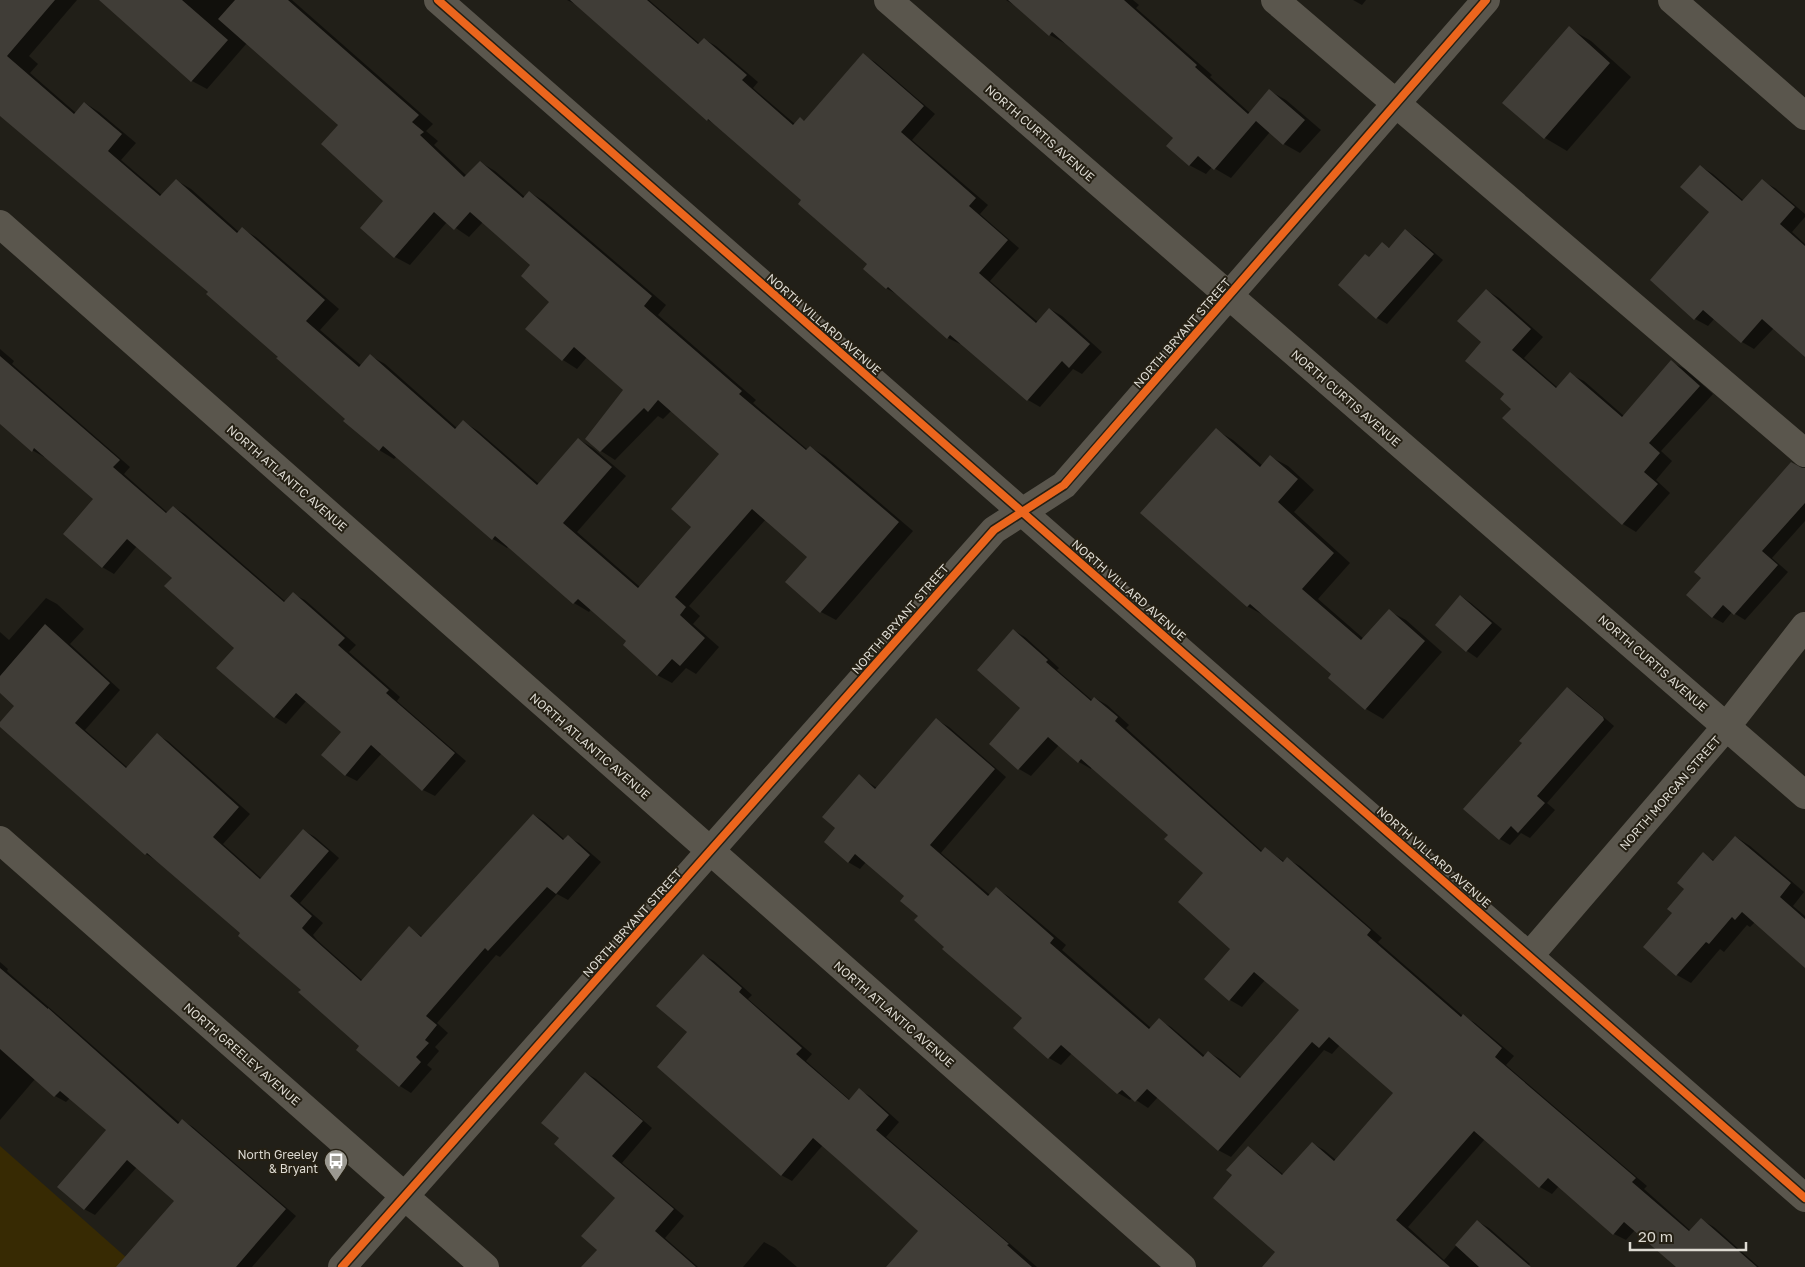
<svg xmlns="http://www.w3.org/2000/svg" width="1805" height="1267" viewBox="0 0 1805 1267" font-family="'Golos Text',sans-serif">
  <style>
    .green { fill: #372a03 }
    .shadow { fill: #0007 }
    .building { fill: #403d37 }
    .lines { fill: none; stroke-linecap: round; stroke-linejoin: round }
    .minor { stroke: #5a564d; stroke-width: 28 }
    .cycleway-casing { stroke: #252014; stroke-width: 11 }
    .cycleway { stroke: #eb651d; stroke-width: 8 }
    .labels { text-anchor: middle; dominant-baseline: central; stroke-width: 4; stroke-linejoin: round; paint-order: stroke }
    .street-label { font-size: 12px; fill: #dddad2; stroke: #252014 }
    .poi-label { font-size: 12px; fill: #dddad2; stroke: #252014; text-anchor: end }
  </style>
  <rect width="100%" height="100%" fill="#211f18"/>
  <path class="green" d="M 0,1146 L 137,1267 L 0,1267 Z"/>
  <path class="shadow" d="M 13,0 L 77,0 L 29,56 L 38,64 L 30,73 L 76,113 L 85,103 L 99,112 L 136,143 L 121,160 L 163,196 L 176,180 L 191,189 L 239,232 L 242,229 L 256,237 L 339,309 L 320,330 L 362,366 L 371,356 L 385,364 L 457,428 L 464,422 L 478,431 L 539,484 L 578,439 L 593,448 L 626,476 L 577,532 L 640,587 L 693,526 L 721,454 L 672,410 L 663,419 L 658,416 L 615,460 L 601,451 L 625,389 L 587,357 L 577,369 L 563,360 L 527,329 L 550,302 L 532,265 L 483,222 L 469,237 L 447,222 L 410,265 L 395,257 L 362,228 L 385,201 L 340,125 L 247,43 L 207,89 L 192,81 L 100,0 L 292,0 L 433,124 L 426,131 L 438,141 L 434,145 L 467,176 L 480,162 L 495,171 L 525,197 L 529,192 L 544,201 L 666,305 L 658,315 L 756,400 L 753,403 L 808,450 L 810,447 L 825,456 L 913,531 L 836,620 L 821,612 L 809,556 L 766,519 L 689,606 L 700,616 L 693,624 L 719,647 L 696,674 L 686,668 L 672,683 L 657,675 L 628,641 L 591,609 L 589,612 L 574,603 L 509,546 L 507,548 L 493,539 L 397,456 L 394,459 L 379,450 L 279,357 L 0,102 L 0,15 Z
    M 567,0 L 649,0 L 700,44 L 704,39 L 716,46 L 758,82 L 753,88 L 795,124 L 800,119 L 806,122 L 863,55 L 875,62 L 935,114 L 912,140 L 988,205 L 980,214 L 1019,248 L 990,281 L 1038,322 L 1050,309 L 1062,316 L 1102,352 L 1082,374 L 1073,369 L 1040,407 L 1028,400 L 961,343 L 960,344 L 948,338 L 898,295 L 886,288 L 869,264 L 803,199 L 718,126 L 708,120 L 579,6 Z
    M 1006,0 L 1133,0 L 1139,5 L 1136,8 L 1212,75 L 1210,77 L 1250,113 L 1270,91 L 1286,100 L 1321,130 L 1300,153 L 1284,144 L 1270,132 L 1231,178 L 1212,167 L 1206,174 L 1189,165 L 1175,138 L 1066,44 L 1050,35 L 1019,8 Z
    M 1353,0 L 1366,0 L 1362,5 Z
    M 1569,28 L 1591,41 L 1631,77 L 1567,151 L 1545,138 L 1504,103 Z
    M 1700,166 L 1713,174 L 1744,201 L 1762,181 L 1775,188 L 1805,214 L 1805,217 L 1792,232 L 1805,244 L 1805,355 L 1774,328 L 1754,349 L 1742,342 L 1715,318 L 1708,326 L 1695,319 L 1711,212 Z
    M 1406,231 L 1416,237 L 1443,260 L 1387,324 L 1377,318 L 1370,258 L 1382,244 L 1390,248 Z
    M 1486,290 L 1499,298 L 1543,337 L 1524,358 L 1558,388 L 1570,374 L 1584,381 L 1624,416 L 1671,362 L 1685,369 L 1713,394 L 1661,451 L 1672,461 L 1656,480 L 1670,493 L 1636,532 L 1623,524 L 1513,408 L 1483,342 Z
    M 0,349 L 14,361 L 12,364 L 130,467 L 124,474 L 168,513 L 173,507 L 185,514 L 286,602 L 293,594 L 305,600 L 356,645 L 349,652 L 400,697 L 397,701 L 466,761 L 435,796 L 423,790 L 382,753 L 357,781 L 345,775 L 343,732 L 307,700 L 286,724 L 275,717 L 234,682 L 235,647 L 173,578 L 137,546 L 114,574 L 102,567 L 95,499 L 45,456 L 44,457 L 32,450 L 0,422 Z
    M 1216,430 L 1233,440 L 1263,466 L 1271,457 L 1288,466 L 1314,490 L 1294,512 L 1350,563 L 1318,599 L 1364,639 L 1389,611 L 1406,620 L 1442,652 L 1383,719 L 1366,709 L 1330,678 L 1333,674 L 1265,616 L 1247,606 Z
    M 1805,473 L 1805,521 L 1772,558 L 1788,572 L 1745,620 L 1732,612 L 1723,623 L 1712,617 Z
    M 1461,596 L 1471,603 L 1502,629 L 1477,658 L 1467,651 L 1436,624 Z
    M 46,598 L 57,604 L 84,629 L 70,644 L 120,690 L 85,730 L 128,768 L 157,735 L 168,741 L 250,814 L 223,844 L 261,878 L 303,830 L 315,837 L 339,858 L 300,903 L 323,923 L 313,935 L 317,940 L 363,981 L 409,928 L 423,937 L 534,815 L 545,822 L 565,840 L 568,837 L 579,843 L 601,862 L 568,900 L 557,894 L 500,957 L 496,955 L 437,1023 L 448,1033 L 435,1047 L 439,1051 L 427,1065 L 432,1069 L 411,1093 L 400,1086 L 358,1050 L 361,1046 L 242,933 L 157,861 L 146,854 L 0,725 L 16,706 L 0,692 L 0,632 L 9,640 Z
    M 1013,630 L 1025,637 L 1059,668 L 1057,670 L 1093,701 L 1095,698 L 1107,705 L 1129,725 L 1126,728 L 1263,852 L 1265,849 L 1285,862 L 1287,859 L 1300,866 L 1382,938 L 1378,942 L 1463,1016 L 1475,1023 L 1514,1056 L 1506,1065 L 1647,1186 L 1644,1189 L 1691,1231 L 1702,1220 L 1714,1227 L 1759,1267 L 1678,1267 L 1635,1230 L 1626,1240 L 1614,1234 L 1559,1186 L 1552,1194 L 1540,1187 L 1485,1139 L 1408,1227 L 1444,1260 L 1477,1221 L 1489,1228 L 1530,1264 L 1527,1267 L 1288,1267 L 1277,1252 L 1234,1175 L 1248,1148 L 1260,1155 L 1284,1175 L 1312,1143 L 1324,1150 L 1336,1160 L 1395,1093 L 1340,1045 L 1332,1054 L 1324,1050 L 1231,1157 L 1218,1150 L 1158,1097 L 1148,1108 L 1133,1098 L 1130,1100 L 1118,1093 L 1072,1053 L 1061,1065 L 1049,1058 L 1015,1028 L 1023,1018 L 946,946 L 919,916 L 906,896 L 866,862 L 860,869 L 848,862 L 837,828 L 859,776 L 877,788 L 937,720 L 949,727 L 1006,777 L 941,853 L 990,895 L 996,889 L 1008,896 L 1066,945 L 1062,950 L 1151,1028 L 1159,1020 L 1171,1027 L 1205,1056 L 1208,1052 L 1220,1059 L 1242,1078 L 1300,1010 L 1265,980 L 1242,1007 L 1230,1000 L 1232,948 L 1205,873 L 1170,835 L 1092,767 L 1091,769 L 1079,762 L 1059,745 L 1031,776 L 1019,769 L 1022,708 Z
    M 1567,688 L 1578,695 L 1614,726 L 1547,803 L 1555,810 L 1530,838 L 1521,833 L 1510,845 L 1500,839 L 1523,743 Z
    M 1736,837 L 1750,846 L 1804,892 L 1793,906 L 1805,916 L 1805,966 L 1755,922 L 1750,927 L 1747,925 L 1724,952 L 1720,949 L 1691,983 L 1677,975 L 1673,913 L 1703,854 L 1715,861 Z
    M 703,955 L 714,961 L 752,995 L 748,999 L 812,1054 L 806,1061 L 850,1100 L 859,1090 L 870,1096 L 899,1122 L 886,1137 L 1037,1267 L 896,1267 L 920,1230 L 823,1145 L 792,1181 L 781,1175 L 688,1032 Z
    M 0,962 L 8,969 L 7,971 L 10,974 L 59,1016 L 180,1123 L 183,1121 L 193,1127 L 296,1216 L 252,1267 L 137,1267 L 175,1201 L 137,1167 L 95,1215 L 84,1209 L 107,1130 L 70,1098 L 66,1102 L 55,1096 L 35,1079 L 0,1120 Z
    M 586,1073 L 596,1079 L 652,1128 L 622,1163 L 684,1216 L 665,1238 L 698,1267 L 583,1267 L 598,1250 L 617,1198 L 561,1138 Z
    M 764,1242 L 775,1248 L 797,1267 L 743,1267 Z"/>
  <path class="building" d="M 0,0 L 55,0 L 7,56 L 74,114 L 84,102 L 122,134 L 108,151 L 160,196 L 176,179 L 237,233 L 242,227 L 325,300 L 306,321 L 359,367 L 370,354 L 455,429 L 463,420 L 537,485 L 578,438 L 612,467 L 563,523 L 638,588 L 691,527 L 671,509 L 719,454 L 658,400 L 648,412 L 644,408 L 600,452 L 585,439 L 623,390 L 574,347 L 562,361 L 525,329 L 549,302 L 521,276 L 530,265 L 470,212 L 454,230 L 434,212 L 394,258 L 360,228 L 383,201 L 321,144 L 338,125 L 218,19 L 235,0 L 288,0 L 419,115 L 412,122 L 424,132 L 420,135 L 464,177 L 480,161 L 523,198 L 529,191 L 652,296 L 644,306 L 742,391 L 739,394 L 806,450 L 810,446 L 899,522 L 820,613 L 785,582 L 807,557 L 752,509 L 675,597 L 686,607 L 680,615 L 705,638 L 680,666 L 672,659 L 657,676 L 623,645 L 626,641 L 578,599 L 573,604 L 495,536 L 492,540 L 383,446 L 379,451 L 343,421 L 345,419 L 276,358 L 278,357 L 206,294 L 208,292 L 0,116 Z
    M 99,0 L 182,0 L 228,40 L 191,82 Z
    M 570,0 L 647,0 L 698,44 L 704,38 L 747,75 L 742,80 L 793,125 L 800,117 L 804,121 L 863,53 L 924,106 L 901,132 L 976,198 L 969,206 L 1008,240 L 979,273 L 1036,323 L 1049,308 L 1090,344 L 1069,368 L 1062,361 L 1027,401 L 950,335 L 947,339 L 888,287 L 886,289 L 863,269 L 867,264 L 798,204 L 801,200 L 708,119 L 707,121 Z
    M 1008,0 L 1124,0 L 1197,65 L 1195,67 L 1248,114 L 1269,89 L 1305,120 L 1283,145 L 1256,121 L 1214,170 L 1198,156 L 1189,166 L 1166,146 L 1173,138 L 1052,32 L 1049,36 Z
    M 1569,26 L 1610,63 L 1544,139 L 1502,103 Z
    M 1700,165 L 1742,201 L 1762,179 L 1795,207 L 1780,224 L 1805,246 L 1805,357 L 1762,319 L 1741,343 L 1703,310 L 1694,320 L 1650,280 L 1709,212 L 1680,187 Z
    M 1405,229 L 1434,254 L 1376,319 L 1338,285 L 1365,254 L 1369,257 L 1382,242 L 1389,248 Z
    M 1486,289 L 1531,329 L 1512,350 L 1556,388 L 1570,372 L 1622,417 L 1671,360 L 1700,386 L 1649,443 L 1660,453 L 1644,472 L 1658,484 L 1622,525 L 1502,418 L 1511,409 L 1500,399 L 1504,394 L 1465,361 L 1481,342 L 1457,321 Z
    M 0,356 L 120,460 L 113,467 L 166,513 L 173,506 L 284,602 L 293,592 L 345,638 L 338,645 L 389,690 L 386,693 L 455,753 L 422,791 L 371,745 L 345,776 L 321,755 L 341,732 L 296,693 L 274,718 L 216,668 L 234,648 L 164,586 L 172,578 L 127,539 L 102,568 L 63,534 L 93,499 L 34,448 L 32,452 L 0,424 Z
    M 1216,428 L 1260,467 L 1270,455 L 1298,479 L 1278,502 L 1334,553 L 1302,589 L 1361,640 L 1389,609 L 1425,641 L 1365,710 L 1328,678 L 1331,674 L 1250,604 L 1247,607 L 1140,513 Z
    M 1791,462 L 1802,468 L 1805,468 L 1805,503 L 1762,551 L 1778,565 L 1734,615 L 1723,605 L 1712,618 L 1686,595 L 1701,578 L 1694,572 Z
    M 1460,595 L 1492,623 L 1466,652 L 1435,625 Z
    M 45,624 L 110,683 L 75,723 L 126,768 L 157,733 L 239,807 L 213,837 L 260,879 L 303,829 L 329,851 L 290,896 L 312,916 L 302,928 L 306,932 L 361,981 L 409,926 L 421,937 L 533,814 L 563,840 L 568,835 L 590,855 L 556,894 L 547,887 L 488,951 L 485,948 L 426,1016 L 437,1025 L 425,1040 L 429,1043 L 416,1057 L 421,1062 L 399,1087 L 356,1050 L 359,1046 L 298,992 L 301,990 L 238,936 L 240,933 L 147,853 L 145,855 L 0,727 L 0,722 L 14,706 L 0,693 L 0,676 Z
    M 1013,629 L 1048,660 L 1046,662 L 1091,701 L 1094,697 L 1118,717 L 1115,721 L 1261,852 L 1265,847 L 1283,862 L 1287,857 L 1371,930 L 1367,935 L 1461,1017 L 1463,1014 L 1502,1048 L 1495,1057 L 1636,1178 L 1632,1182 L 1689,1231 L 1701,1218 L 1757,1267 L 1676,1267 L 1624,1222 L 1613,1235 L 1548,1178 L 1539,1188 L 1474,1131 L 1396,1220 L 1450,1267 L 1262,1267 L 1275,1252 L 1213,1198 L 1232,1175 L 1226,1170 L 1248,1146 L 1282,1175 L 1312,1142 L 1334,1161 L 1393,1093 L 1329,1037 L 1319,1048 L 1312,1042 L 1218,1151 L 1147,1089 L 1135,1102 L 1122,1090 L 1117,1094 L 1061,1045 L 1048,1059 L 1013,1028 L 1022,1018 L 942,949 L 944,947 L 914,920 L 918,916 L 900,901 L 904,896 L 855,854 L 848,863 L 824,842 L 835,828 L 822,817 L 859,774 L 875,789 L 936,718 L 995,769 L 930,845 L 988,896 L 996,887 L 1054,938 L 1050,943 L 1149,1029 L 1159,1018 L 1203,1057 L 1208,1051 L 1240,1078 L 1299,1010 L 1254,972 L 1229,1001 L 1204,979 L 1230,949 L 1178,902 L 1203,873 L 1164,839 L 1168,835 L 1081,759 L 1078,763 L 1048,737 L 1018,770 L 989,744 L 1020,708 L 977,670 Z
    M 1567,687 L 1603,717 L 1604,720 L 1537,796 L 1545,803 L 1518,833 L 1511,826 L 1499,840 L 1463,809 L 1522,743 L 1519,741 Z
    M 1735,836 L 1791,883 L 1780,897 L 1805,919 L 1805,968 L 1742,912 L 1735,920 L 1732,917 L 1709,944 L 1706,942 L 1676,976 L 1643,947 L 1672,913 L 1667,909 L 1684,889 L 1677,883 L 1703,852 L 1713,861 Z
    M 703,954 L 742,988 L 739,992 L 802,1048 L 796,1054 L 849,1100 L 859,1088 L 889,1115 L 876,1130 L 1009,1244 L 1007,1245 L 1032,1267 L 886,1267 L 918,1231 L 837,1159 L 813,1138 L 781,1176 L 657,1067 L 687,1032 L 656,1006 Z
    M 0,968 L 48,1009 L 48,1008 L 178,1124 L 182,1119 L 286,1209 L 236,1267 L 116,1267 L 174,1201 L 127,1160 L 84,1210 L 57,1187 L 106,1130 L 60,1091 L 54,1097 L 0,1049 Z
    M 585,1072 L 643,1121 L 612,1156 L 674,1209 L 655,1231 L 696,1267 L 581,1267 L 597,1250 L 581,1236 L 615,1198 L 554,1144 L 559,1138 L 541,1123 Z
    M 1477,1220 L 1531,1267 L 1479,1267 L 1455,1245 Z"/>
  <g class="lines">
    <path class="minor" d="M 438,0 L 1805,1198
      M 888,0 L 1805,795
      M 1275,0 L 1805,453
      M 1672,0 L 1805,116
      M 0,224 L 1182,1267
      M 0,840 L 485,1267
      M 1530,955 L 1726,727 L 1805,626
      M 342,1267 L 994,530 L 1064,485 L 1486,0"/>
    <g class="cycleway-casing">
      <path id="cycleway" d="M 438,0 L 1805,1198
        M 342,1267 L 994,530 L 1064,485 L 1486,0"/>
    </g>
    <use href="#cycleway" class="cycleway"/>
  </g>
  <defs>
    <g id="bus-pin" transform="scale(1.25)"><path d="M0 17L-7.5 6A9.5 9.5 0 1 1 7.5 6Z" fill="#9b9991" stroke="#252014"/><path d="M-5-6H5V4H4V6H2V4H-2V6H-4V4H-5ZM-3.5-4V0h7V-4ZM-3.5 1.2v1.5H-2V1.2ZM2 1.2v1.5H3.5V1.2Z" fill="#fff"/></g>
  </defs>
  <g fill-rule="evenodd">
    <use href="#bus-pin" x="336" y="1161"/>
  </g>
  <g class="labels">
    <g class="street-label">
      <text transform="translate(1040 133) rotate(41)">NORTH CURTIS AVENUE</text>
      <text transform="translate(824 324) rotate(41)">NORTH VILLARD AVENUE</text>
      <text transform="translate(1182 333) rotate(-49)">NORTH BRYANT STREET</text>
      <text transform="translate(1346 398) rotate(41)">NORTH CURTIS AVENUE</text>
      <text transform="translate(287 478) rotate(41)">NORTH ATLANTIC AVENUE</text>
      <text transform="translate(1129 590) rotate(41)">NORTH VILLARD AVENUE</text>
      <text transform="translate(900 619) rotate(-49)">NORTH BRYANT STREET</text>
      <text transform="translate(1653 663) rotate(41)">NORTH CURTIS AVENUE</text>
      <text transform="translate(590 746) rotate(41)">NORTH ATLANTIC AVENUE</text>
      <text transform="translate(1670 793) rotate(-49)">NORTH MORGAN STREET</text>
      <text transform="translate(1434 857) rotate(41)">NORTH VILLARD AVENUE</text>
      <text transform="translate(632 923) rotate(-48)">NORTH BRYANT STREET</text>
      <text transform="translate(894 1014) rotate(41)">NORTH ATLANTIC AVENUE</text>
      <text transform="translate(242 1054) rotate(41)">NORTH GREELEY AVENUE</text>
    </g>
    <g class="poi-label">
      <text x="318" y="1154">North Greeley<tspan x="318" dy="14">&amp; Bryant</tspan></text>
    </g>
  </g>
  <path d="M1630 1242v8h116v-8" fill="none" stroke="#dddad2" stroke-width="2.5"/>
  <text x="1638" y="1242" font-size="15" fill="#dddad2" stroke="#252014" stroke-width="4" paint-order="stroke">20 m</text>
</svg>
